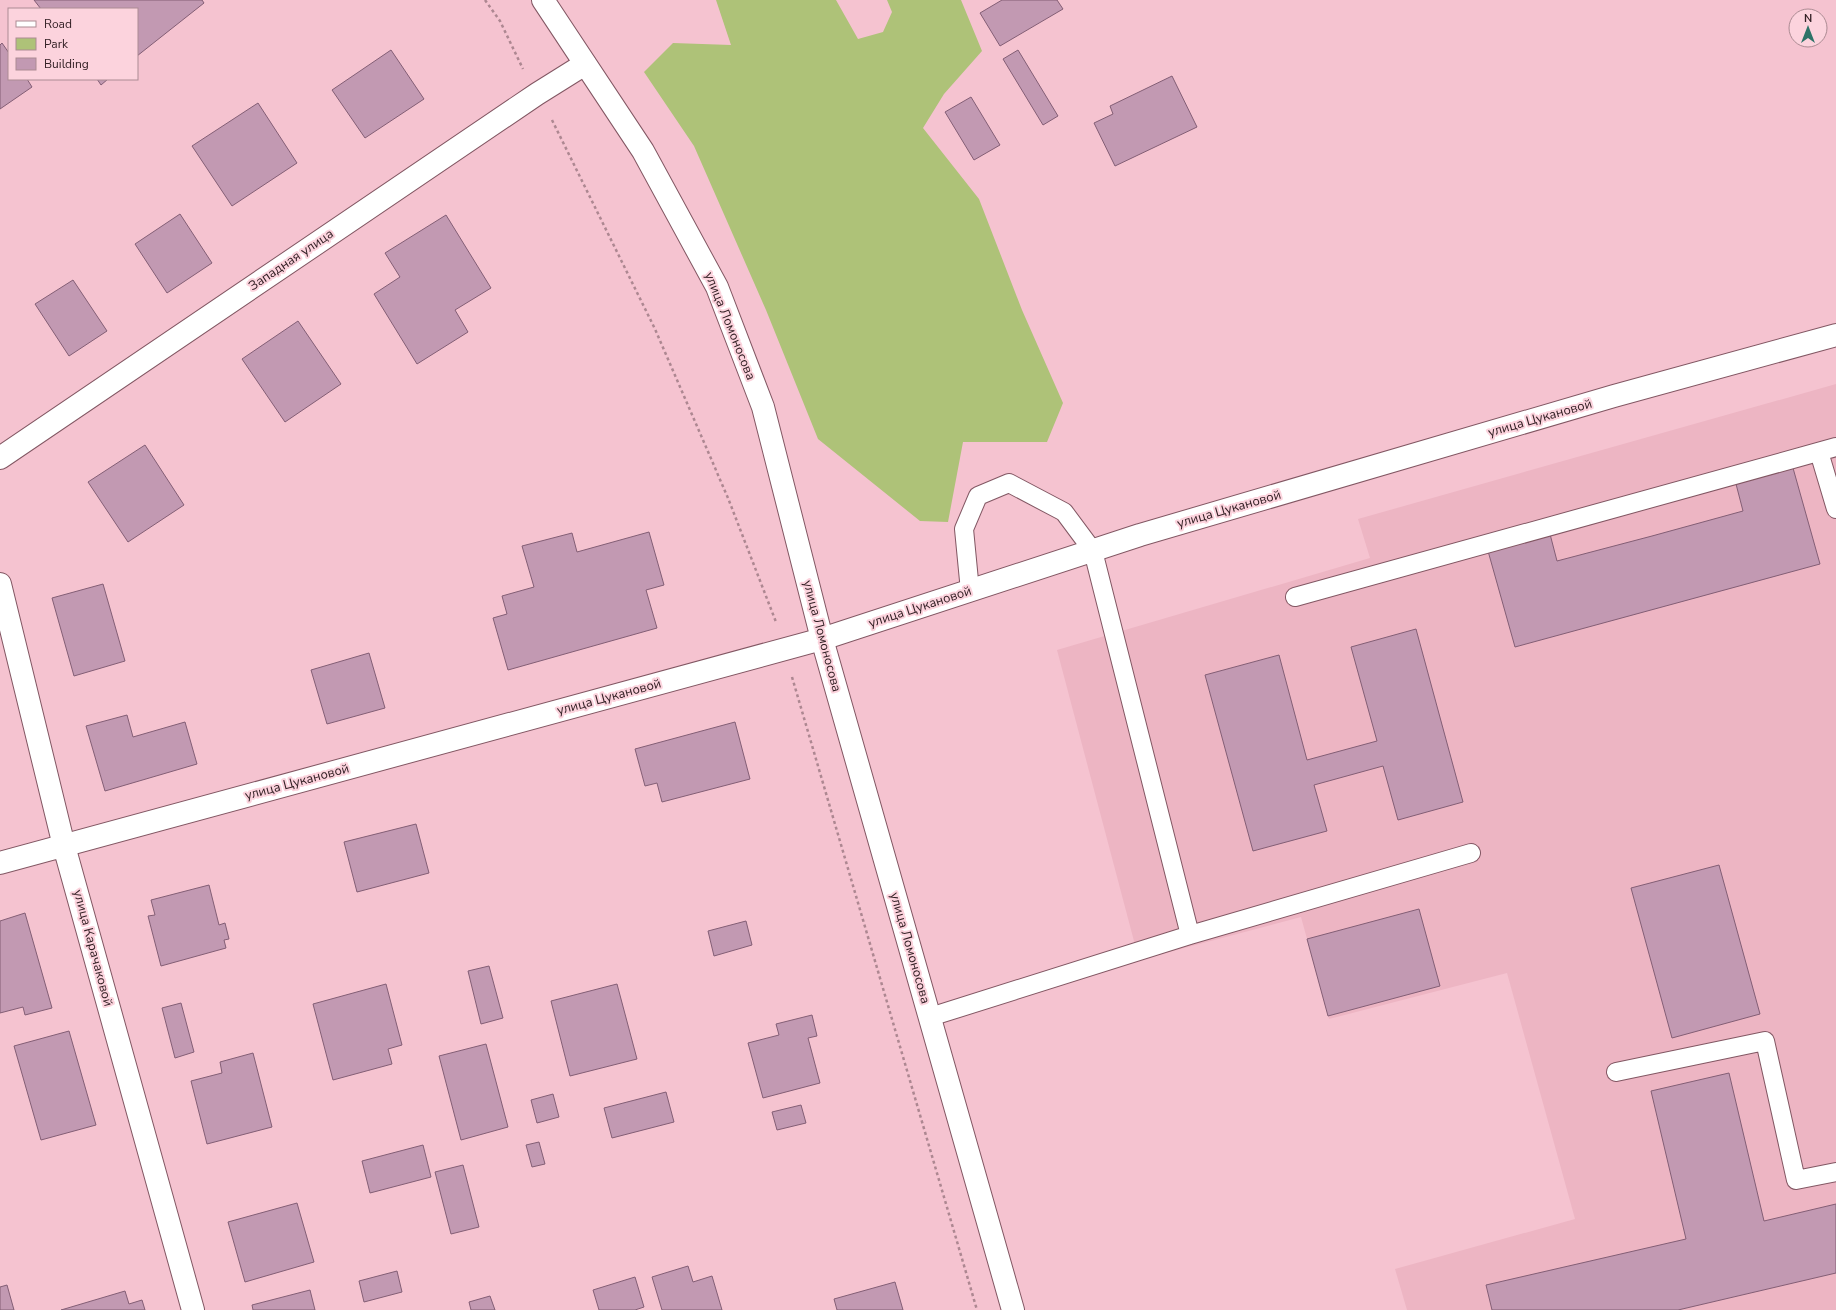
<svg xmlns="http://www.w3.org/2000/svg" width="1836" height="1310" viewBox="0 0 1836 1310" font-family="'Nunito Sans',sans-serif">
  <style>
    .built { fill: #edb5c3 }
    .green { fill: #aec278 }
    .building { fill: #c299b2; stroke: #835e75 }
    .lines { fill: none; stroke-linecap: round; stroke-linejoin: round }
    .service-casing { stroke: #825763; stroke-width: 20 }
    .minor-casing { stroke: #825763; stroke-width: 24 }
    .tertiary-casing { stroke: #825763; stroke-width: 24 }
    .path { stroke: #ad8791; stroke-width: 2.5; stroke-dasharray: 3 3; stroke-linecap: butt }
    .service { stroke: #fff; stroke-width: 18 }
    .minor { stroke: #fff; stroke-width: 22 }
    .tertiary { stroke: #fff; stroke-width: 22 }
    .labels { text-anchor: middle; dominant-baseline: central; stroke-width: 4; stroke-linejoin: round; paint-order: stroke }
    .street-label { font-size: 13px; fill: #332025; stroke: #fcd3dd }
  </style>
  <rect width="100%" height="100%" fill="#f5c3d0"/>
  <path class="built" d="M 1836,384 L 1836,1310 L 1407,1310 L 1395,1269 L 1575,1219 L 1507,973 L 1329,1019 L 1301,917 L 1139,960 L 1057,650 L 1370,558 L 1358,519 Z"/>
  <path class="green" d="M 716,0 L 836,0 L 858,39 L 883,32 L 892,12 L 887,0 L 961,0 L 982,51 L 944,94 L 923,128 L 979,199 L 1022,310 L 1063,403 L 1047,442 L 963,442 L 948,522 L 920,521 L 818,439 L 766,310 L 694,146 L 644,72 L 673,43 L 731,45 Z"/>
  <path class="building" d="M 34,0 L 202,0 L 204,3 L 137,56 L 137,9 L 41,9 Z
    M 1002,0 L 1057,0 L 1063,9 L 1000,46 L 980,13 Z
    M 2,43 L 9,53 L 9,79 L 27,79 L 32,87 L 0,109 L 0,45 Z
    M 391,50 L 424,99 L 365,138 L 332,90 Z
    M 1018,50 L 1058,116 L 1043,125 L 1003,59 Z
    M 1172,76 L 1197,127 L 1115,166 L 1094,123 L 1113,114 L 1110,106 Z
    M 97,79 L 108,79 L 101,85 Z
    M 971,97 L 1000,145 L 974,160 L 945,112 Z
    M 258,103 L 297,163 L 232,206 L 192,146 Z
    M 180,214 L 212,263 L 167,293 L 135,244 Z
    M 446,215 L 491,288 L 455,310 L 468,332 L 417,364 L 374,294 L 400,277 L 385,253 Z
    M 73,280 L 107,331 L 69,356 L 35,304 Z
    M 298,321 L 341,384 L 285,422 L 242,359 Z
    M 145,445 L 184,505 L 128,542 L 88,482 Z
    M 1793,468 L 1820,564 L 1515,647 L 1488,551 L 1550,534 L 1557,561 L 1652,536 L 1743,511 L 1736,484 Z
    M 649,532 L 664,585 L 646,590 L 657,628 L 508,670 L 493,618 L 507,614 L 502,596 L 534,587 L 522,546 L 572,533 L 577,552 Z
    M 103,584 L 125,661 L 74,676 L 52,598 Z
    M 1416,629 L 1463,802 L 1398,820 L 1383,766 L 1314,785 L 1327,831 L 1253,851 L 1205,675 L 1279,655 L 1307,760 L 1377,741 L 1351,647 Z
    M 369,653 L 385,708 L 327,724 L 311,670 Z
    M 127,715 L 133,737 L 185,722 L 197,764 L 105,791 L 86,726 Z
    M 735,722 L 750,779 L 662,802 L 657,783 L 645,786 L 635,749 Z
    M 416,824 L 429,873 L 357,892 L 344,842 Z
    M 1719,865 L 1760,1014 L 1672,1038 L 1631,888 Z
    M 209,885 L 219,925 L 225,923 L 229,939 L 224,940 L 226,948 L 161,966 L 148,916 L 155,915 L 151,900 Z
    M 1419,909 L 1440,986 L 1328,1016 L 1307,939 Z
    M 25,913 L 52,1008 L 25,1015 L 23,1007 L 0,1013 L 0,921 Z
    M 746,921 L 752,945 L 714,956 L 708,931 Z
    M 489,966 L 503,1018 L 481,1024 L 468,971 Z
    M 386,984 L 402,1045 L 388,1049 L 392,1064 L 333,1080 L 313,1004 Z
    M 617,984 L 637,1059 L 570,1076 L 551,1001 Z
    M 181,1003 L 194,1052 L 175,1058 L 162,1008 Z
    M 812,1015 L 817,1036 L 808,1038 L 820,1083 L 763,1098 L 748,1043 L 779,1035 L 776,1024 Z
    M 69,1031 L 96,1125 L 41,1140 L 14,1046 Z
    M 486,1044 L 508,1127 L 461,1140 L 439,1056 Z
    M 253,1053 L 272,1127 L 207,1144 L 191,1081 L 222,1073 L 220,1062 Z
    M 1729,1073 L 1764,1221 L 1836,1204 L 1836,1273 L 1678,1310 L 1492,1310 L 1486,1285 L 1686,1239 L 1651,1091 Z
    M 666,1092 L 674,1122 L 612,1138 L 604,1108 Z
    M 553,1094 L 559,1117 L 537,1123 L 531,1100 Z
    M 801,1105 L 806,1123 L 777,1130 L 772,1112 Z
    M 539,1142 L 545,1164 L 532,1167 L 526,1145 Z
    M 423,1145 L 431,1177 L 370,1193 L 362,1161 Z
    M 463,1165 L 479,1227 L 451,1234 L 435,1172 Z
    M 297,1203 L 314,1262 L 245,1282 L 228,1222 Z
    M 688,1266 L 693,1282 L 712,1276 L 722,1310 L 662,1310 L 652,1277 Z
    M 397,1271 L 402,1292 L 364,1302 L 359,1281 Z
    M 635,1277 L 644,1307 L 635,1310 L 599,1310 L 593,1290 Z
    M 895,1282 L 903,1310 L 837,1310 L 834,1299 Z
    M 7,1285 L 14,1310 L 0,1310 L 0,1287 Z
    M 310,1290 L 315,1310 L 253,1310 L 252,1305 Z
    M 125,1291 L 129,1304 L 142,1300 L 145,1310 L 61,1310 Z
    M 490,1296 L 495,1310 L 471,1310 L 469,1302 Z"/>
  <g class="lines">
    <g class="service-casing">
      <path id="service" d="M 1819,452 L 1836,509
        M 970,591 L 964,529 L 978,496 L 1009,483 L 1064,512 L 1093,551 L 1190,935
        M 1295,597 L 1836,447
        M 930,1017 L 1190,935 L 1471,853
        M 1616,1072 L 1765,1041 L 1796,1180 L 1836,1172"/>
    </g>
    <g class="minor-casing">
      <path id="minor" d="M 0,458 L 537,94 L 585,64
        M 0,584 L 64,846 L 193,1310
        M 0,863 L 822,639 L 1140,535 L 1614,396 L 1836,335"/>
    </g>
    <g class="tertiary-casing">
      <path id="tertiary" d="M 543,0 L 643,151 L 717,287 L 763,407 L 822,639 L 1013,1310"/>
    </g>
    <path class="path" d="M 485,0 L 500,21 L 523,69
      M 552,120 L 655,329 L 728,498 L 776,622
      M 792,677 L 977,1310"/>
    <use href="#service" class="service"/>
    <use href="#minor" class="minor"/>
    <use href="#tertiary" class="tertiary"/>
  </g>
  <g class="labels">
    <g class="street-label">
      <text transform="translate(291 260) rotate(-34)">Западная улица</text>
      <text transform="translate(730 326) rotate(68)">улица Ломоносова</text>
      <text transform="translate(1540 418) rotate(-16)">улица Цукановой</text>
      <text transform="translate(1229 509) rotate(-16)">улица Цукановой</text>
      <text transform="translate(920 607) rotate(-18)">улица Цукановой</text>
      <text transform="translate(822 636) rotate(75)">улица Ломоносова</text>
      <text transform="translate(609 697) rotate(-15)">улица Цукановой</text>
      <text transform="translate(297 782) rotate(-15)">улица Цукановой</text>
      <text transform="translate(93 948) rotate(75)">улица Карачаковой</text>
      <text transform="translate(910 948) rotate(74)">улица Ломоносова</text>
    </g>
  </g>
  <rect x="8" y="8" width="130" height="72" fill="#fcd3dd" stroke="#ac8b93"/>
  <rect x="16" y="21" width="20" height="6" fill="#ffffff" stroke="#ac8b93"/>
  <text x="44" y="28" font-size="12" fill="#332025">Road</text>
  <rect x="16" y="38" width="20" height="12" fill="#aec278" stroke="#ac8b93"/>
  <text x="44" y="48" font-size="12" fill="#332025">Park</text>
  <rect x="16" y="58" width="20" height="12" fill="#c299b2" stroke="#ac8b93"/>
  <text x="44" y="68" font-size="12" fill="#332025">Building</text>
  <g transform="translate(1808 28)"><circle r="19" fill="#fcd3dd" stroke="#ac8b93"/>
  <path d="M0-3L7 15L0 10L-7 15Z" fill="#2e7368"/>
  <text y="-6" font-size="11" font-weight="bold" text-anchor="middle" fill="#332025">N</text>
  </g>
</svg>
